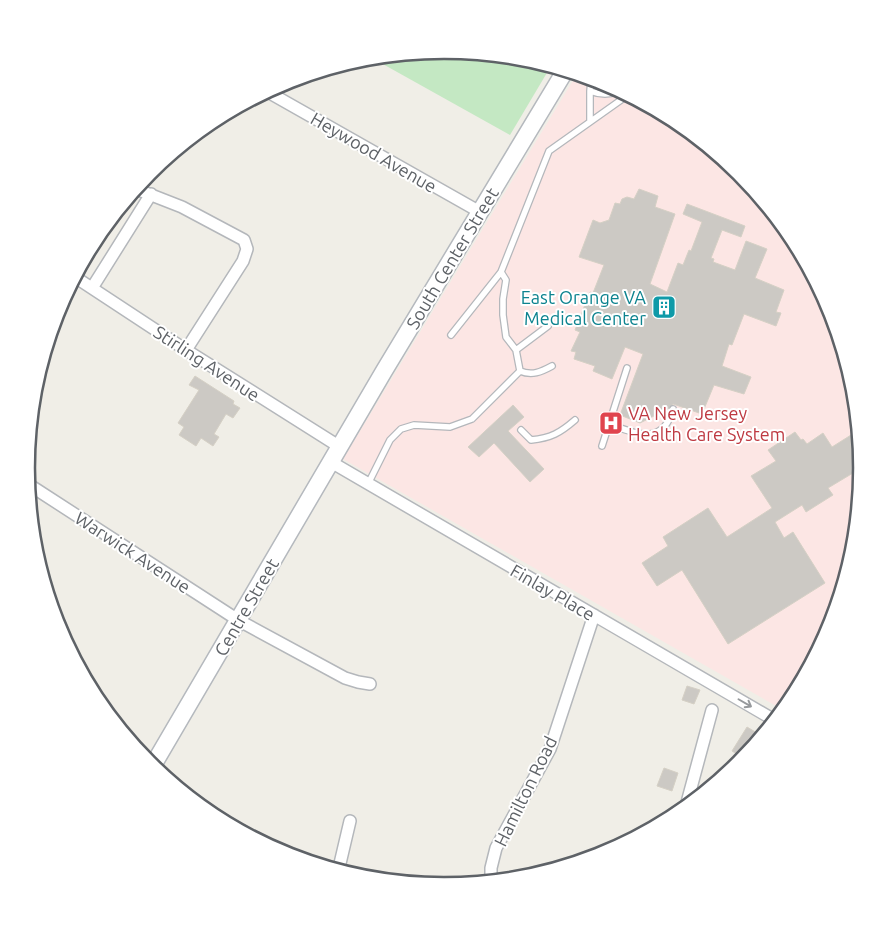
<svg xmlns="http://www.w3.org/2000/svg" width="889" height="938" viewBox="0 0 889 938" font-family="Ubuntu,sans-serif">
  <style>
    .medical { fill: #fce6e4 }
    .green { fill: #c4e8c3 }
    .building { fill: #ccc9c4; stroke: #d5d0c5 }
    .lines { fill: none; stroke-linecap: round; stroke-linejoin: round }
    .lane-casing { stroke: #b4b7bb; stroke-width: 8 }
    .street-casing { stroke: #b4b7bb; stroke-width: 14 }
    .secondary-casing { stroke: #b5b9be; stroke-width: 19 }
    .lane { stroke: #fff; stroke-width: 5.5 }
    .street { stroke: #fff; stroke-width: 11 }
    .secondary { stroke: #fff; stroke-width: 16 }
    .oneway { stroke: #96999c }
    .labels { text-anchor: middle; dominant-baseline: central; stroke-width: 4; stroke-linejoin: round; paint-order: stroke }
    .street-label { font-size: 18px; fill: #5e6267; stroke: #fff }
    .culture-label { font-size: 18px; fill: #0d838f; stroke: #fff; text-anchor: end }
    .health-label { font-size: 18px; fill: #be3a42; stroke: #fff; text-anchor: start }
    .rim { fill: none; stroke: #5e6267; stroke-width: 2.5 }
  </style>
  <rect width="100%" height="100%" fill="#f0eee7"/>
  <path class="medical" d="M 577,74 L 605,83 L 677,121 L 740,173 L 792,237 L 831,309 L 855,388 L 863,469 L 855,551 L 831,629 L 792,702 L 785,711 L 343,459 Z"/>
  <path class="green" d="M 445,51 L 526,59 L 551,66 L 510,135 L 372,58 Z"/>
  <path class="building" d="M 639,189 L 658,196 L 655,207 L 675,214 L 650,284 L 667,292 L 678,263 L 683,265 L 689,250 L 691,251 L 702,222 L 683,214 L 687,204 L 745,226 L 741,237 L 722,230 L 711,258 L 714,259 L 713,262 L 735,270 L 746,241 L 767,249 L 755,278 L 784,290 L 776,312 L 781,313 L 776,326 L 744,314 L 732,345 L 729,344 L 722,366 L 751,377 L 744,394 L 714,385 L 702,414 L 673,404 L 668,409 L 640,423 L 620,415 L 643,354 L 625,347 L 612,379 L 593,371 L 595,366 L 574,359 L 576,352 L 571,351 L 580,332 L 575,330 L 590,292 L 593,293 L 604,265 L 579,257 L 593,220 L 600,223 L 609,220 L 615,203 L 620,204 L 622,199 L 627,197 L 634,199 Z
    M 195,376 L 234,401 L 233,404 L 240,408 L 233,418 L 226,414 L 214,434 L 219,437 L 213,446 L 201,438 L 196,446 L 179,435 L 184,427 L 178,423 L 199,390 L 189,385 Z
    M 513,405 L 524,417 L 508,431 L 544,469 L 530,482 L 494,443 L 479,457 L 468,447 Z
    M 859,430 L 863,467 L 828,488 L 833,495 L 806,512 L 802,505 L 775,522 L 784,538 L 793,532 L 825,583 L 728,644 L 682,570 L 657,586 L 642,563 L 668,546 L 663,537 L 708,508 L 727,537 L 772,508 L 751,476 L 776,461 L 768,450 L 795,432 L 801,440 L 803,439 L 807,444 L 823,433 L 832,447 Z
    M 687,686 L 700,690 L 694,704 L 682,700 Z
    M 747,727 L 762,736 L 748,755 L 745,754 L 743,758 L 732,751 Z
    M 664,768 L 678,773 L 672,791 L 657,786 Z"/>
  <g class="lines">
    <g class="lane-casing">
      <path id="lane" d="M 591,80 L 590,91 C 600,95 610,95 620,91
        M 590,121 L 590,91
        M 501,272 L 549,151 L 628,95
        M 451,335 L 501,272 L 506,280 L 503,299 L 503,315 L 506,337 L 516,350 L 520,371
        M 516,350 L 548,326
        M 609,424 C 637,434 663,446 673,409
        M 521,430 L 531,440 C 551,438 560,433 575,420
        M 602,446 L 627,368
        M 368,484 L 390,440 L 401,429 L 414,425 L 450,427 L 472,419 L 520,371 C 532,376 541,372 552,366"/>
    </g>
    <g class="street-casing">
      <path id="street" d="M 268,92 L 480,212
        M 136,189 L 182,207 L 244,240 L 247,249 L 243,261 L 186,350
        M 75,277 L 186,350 L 340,447
        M 92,288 L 151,194
        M 331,462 L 776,721
        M 28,484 L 238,620 L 345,678 L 358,682 L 370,684
        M 685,810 L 712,710
        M 338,872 L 350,821
        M 491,883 L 491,868 L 496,848 L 550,749 L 594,615"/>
    </g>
    <g class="secondary-casing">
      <path id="secondary" d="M 152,767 L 384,371 L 565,71"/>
    </g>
    <use href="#lane" class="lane"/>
    <use href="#street" class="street"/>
    <use href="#secondary" class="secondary"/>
  </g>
  <defs><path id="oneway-shaft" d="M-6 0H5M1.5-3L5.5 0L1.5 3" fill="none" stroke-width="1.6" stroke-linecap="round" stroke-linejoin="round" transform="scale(1.25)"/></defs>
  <use class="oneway" href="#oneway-shaft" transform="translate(745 703) rotate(30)"/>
  <defs>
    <g id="building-square" transform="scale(1.25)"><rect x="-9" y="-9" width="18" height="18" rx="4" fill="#0f9aa8" stroke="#fff"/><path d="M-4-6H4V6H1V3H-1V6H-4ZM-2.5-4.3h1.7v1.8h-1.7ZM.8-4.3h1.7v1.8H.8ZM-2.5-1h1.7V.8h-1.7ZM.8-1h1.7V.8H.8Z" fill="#fff"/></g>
    <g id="hospital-square" transform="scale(1.25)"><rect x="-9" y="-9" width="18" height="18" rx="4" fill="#e0444e" stroke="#fff"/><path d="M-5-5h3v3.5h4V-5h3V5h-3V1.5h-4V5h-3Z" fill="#fff"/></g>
  </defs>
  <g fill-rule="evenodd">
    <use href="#building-square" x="664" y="307"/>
    <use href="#hospital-square" x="611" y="423"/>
  </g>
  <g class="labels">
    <g class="street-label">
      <text transform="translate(374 152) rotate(30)">Heywood Avenue</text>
      <text transform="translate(452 258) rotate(-59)">South Center Street</text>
      <text transform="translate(207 363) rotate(33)">Stirling Avenue</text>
      <text transform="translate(133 552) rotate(33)">Warwick Avenue</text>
      <text transform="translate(553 592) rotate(30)">Finlay Place</text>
      <text transform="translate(246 607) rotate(-60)">Centre Street</text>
      <text transform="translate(525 791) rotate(-64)">Hamilton Road</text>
    </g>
    <g class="culture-label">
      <text x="646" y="297">East Orange VA<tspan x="646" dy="21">Medical Center</tspan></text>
    </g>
    <g class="health-label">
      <text x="628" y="413">VA New Jersey<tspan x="628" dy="21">Health Care System</tspan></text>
    </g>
  </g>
  <path d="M0 0H889V938H0ZM35 468a409 409 0 1 1 818 0a409 409 0 1 1-818 0Z" fill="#fff" fill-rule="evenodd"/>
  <path class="rim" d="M35 468a409 409 0 1 1 818 0a409 409 0 1 1-818 0Z"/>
</svg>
